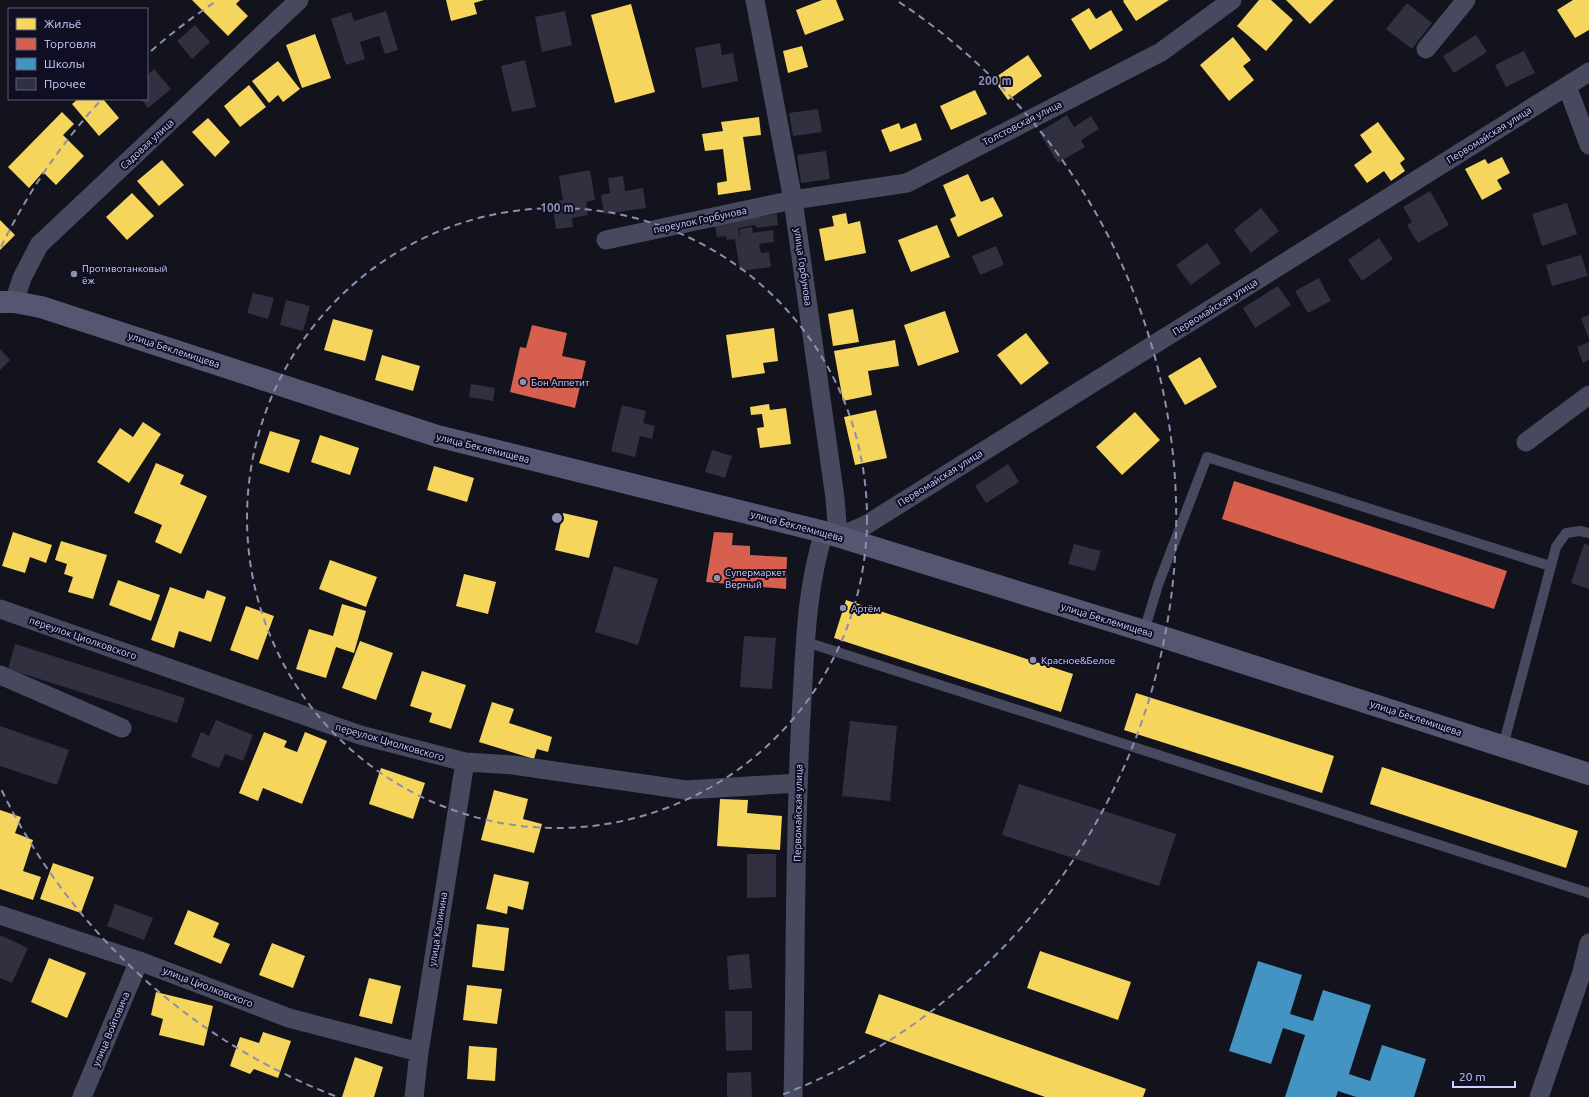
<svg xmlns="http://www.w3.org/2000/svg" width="1589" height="1097" viewBox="0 0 1589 1097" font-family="Ubuntu,sans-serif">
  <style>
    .homes { fill: #f6d55c }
    .shops { fill: #d6604d }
    .schools { fill: #4393c3 }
    .building { fill: #313040 }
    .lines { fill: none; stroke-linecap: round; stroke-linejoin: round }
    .service { stroke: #47495f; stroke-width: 10 }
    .minor { stroke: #47495f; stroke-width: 19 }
    .secondary { stroke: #545672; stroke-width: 22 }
    .ring { fill: none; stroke: #8e8eb0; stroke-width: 2; stroke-dasharray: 7 5 }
    .poi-dot { fill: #8e8eb0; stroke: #0f0e23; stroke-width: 1.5 }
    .labels { text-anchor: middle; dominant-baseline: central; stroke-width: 4; stroke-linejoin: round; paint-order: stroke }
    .street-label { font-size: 10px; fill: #d0d0ff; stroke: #0f0e23 }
    .poi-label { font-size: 10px; fill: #d0d0ff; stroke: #0f0e23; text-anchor: start }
    .centre { fill: #8e8eb0; stroke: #0f0e23; stroke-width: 2 }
    .ring-label { font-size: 12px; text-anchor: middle; font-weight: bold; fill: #8e8eb0; stroke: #0f0e23; stroke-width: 4; stroke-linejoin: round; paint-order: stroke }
  </style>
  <rect width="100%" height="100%" fill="#13131e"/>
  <path class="homes" d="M 192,0 L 240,0 L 236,4 L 248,16 L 228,36 Z
    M 446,0 L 484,0 L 474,3 L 477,14 L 451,21 Z
    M 822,0 L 836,0 L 844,20 L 805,35 L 796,10 Z
    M 1124,0 L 1169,0 L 1136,21 L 1123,1 Z
    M 1259,0 L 1271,0 L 1293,20 L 1266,51 L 1237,26 Z
    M 1286,0 L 1334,0 L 1310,24 Z
    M 1573,0 L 1589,0 L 1589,30 L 1575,38 L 1557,10 Z
    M 631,4 L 655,92 L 615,103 L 591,15 Z
    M 1089,8 L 1096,19 L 1111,10 L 1123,30 L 1090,50 L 1071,19 Z
    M 315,34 L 331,78 L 302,88 L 286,45 Z
    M 1233,37 L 1251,60 L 1243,66 L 1254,80 L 1229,101 L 1200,65 Z
    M 802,46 L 808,67 L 788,73 L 783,51 Z
    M 1028,55 L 1042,76 L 1008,100 L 993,79 Z
    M 278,61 L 300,89 L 283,102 L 278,95 L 269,103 L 252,81 Z
    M 249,85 L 266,107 L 240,127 L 224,106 Z
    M 975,90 L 987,114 L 951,130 L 940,106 Z
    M 78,99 L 103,99 L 119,118 L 99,136 L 72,104 Z
    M 62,112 L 74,124 L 63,135 L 84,156 L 56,185 L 43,172 L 29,188 L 8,167 Z
    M 759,117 L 761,135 L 743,137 L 751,190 L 718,195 L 717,183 L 727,181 L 723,149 L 705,151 L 702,134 L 723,131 L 721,122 Z
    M 208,118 L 230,142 L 215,157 L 192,132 Z
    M 1378,122 L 1405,159 L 1400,163 L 1405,171 L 1391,181 L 1384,171 L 1367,183 L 1354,165 L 1372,152 L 1360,135 Z
    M 899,123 L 901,129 L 916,123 L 922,140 L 890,152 L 881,130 Z
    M 1502,157 L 1510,173 L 1497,180 L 1502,189 L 1482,200 L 1465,169 L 1485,159 L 1488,164 Z
    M 162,160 L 184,185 L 159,206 L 137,181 Z
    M 968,174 L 981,202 L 993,197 L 1003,216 L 958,237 L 950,219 L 956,216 L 943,185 Z
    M 132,193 L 154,216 L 127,240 L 106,217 Z
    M 846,213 L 848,224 L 860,221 L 866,253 L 825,261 L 819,229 L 834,226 L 832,216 Z
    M 0,220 L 15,235 L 0,250 Z
    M 937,225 L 950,257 L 911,272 L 898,240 Z
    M 853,309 L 859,342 L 833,346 L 828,314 Z
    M 945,311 L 959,352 L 918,366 L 904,325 Z
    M 333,319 L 373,330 L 365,361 L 324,350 Z
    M 774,328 L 778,361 L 763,363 L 765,373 L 732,378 L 726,335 Z
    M 1026,333 L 1049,363 L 1021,385 L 997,355 Z
    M 895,340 L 899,366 L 868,371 L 872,395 L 843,401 L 834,351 Z
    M 382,355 L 420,366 L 413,391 L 375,380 Z
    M 1200,357 L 1217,387 L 1185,405 L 1168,376 Z
    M 769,404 L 770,410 L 786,408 L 791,444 L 760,448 L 757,428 L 764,427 L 762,414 L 751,415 L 750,407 Z
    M 876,410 L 887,458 L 855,465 L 844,417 Z
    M 1135,412 L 1160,440 L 1122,475 L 1096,447 Z
    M 143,422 L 161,434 L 129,483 L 97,462 L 120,428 L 133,437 Z
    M 270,431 L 300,440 L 289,473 L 259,463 Z
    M 320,435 L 359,448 L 350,475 L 311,462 Z
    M 156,463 L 184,475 L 180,484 L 207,496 L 181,554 L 155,542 L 162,525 L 134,513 Z
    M 434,466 L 474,478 L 467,502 L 427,490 Z
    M 563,513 L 598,521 L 589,558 L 555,550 Z
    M 13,532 L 52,545 L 46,563 L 30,557 L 25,573 L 2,566 Z
    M 61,541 L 107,555 L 93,599 L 68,592 L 73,577 L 64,574 L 67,564 L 55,560 Z
    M 330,560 L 377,577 L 366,607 L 319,589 Z
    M 464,574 L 496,582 L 488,614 L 456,606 Z
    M 118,580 L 160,595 L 151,621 L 109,605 Z
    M 170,587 L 204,599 L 207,590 L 226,597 L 211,642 L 179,631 L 174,648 L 151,640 Z
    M 846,600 L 1073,674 L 1061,712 L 834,638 Z
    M 342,604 L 366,611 L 354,653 L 336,647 L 326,678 L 296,669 L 309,629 L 333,636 Z
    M 246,606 L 274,616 L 258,660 L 230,650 Z
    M 360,641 L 393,653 L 376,700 L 342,688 Z
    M 422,671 L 466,685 L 451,729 L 429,722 L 432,713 L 410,706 Z
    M 1136,693 L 1334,756 L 1322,793 L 1124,730 Z
    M 492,702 L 514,709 L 509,723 L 552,737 L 548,752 L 537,749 L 534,759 L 479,742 Z
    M 264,732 L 287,741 L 284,747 L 297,752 L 305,732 L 327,741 L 302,804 L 263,788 L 258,801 L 239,793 Z
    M 1382,767 L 1578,831 L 1566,868 L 1370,804 Z
    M 381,768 L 425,783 L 413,819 L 369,804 Z
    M 494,790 L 528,799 L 523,819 L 542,824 L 534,853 L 481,840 Z
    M 720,799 L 748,800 L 747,813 L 782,816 L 780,850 L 717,846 Z
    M 0,810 L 21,817 L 15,833 L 33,840 L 23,871 L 41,877 L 33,900 L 0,889 Z
    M 53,863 L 94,877 L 81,913 L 40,899 Z
    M 494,874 L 529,882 L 523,910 L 508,906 L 507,914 L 486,909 Z
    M 188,910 L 219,923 L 213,937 L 230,944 L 221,964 L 174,944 Z
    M 477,924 L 509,928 L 504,971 L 472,967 Z
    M 272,943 L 305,956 L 293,988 L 259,975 Z
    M 1040,951 L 1131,982 L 1118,1020 L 1027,988 Z
    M 49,958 L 86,973 L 67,1018 L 31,1002 Z
    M 369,978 L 401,986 L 392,1024 L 359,1016 Z
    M 467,985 L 502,989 L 497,1024 L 463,1020 Z
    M 156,992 L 213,1006 L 204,1046 L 159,1035 L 163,1019 L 151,1015 Z
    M 879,994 L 1146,1089 L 1143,1097 L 1045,1097 L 865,1033 Z
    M 263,1032 L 291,1041 L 278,1078 L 254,1069 L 250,1074 L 230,1066 L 240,1037 L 259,1043 Z
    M 469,1046 L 497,1048 L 495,1081 L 467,1079 Z
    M 355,1057 L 383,1067 L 374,1097 L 342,1097 Z"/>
  <path class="shops" d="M 532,325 L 567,333 L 562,356 L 586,361 L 575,408 L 510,392 L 520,347 L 526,348 Z
    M 1234,481 L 1507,571 L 1494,609 L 1222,519 Z
    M 714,532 L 733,533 L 732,545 L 750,546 L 750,555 L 787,557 L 786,589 L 706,582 Z"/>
  <path class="schools" d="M 1258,961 L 1302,975 L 1290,1014 L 1313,1021 L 1323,990 L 1371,1005 L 1349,1074 L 1370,1081 L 1382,1045 L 1426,1059 L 1414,1097 L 1356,1097 L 1338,1091 L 1336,1097 L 1285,1097 L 1305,1035 L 1283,1028 L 1271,1064 L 1229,1051 Z"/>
  <path class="building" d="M 1407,3 L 1432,23 L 1412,49 L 1386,29 Z
    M 386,11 L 398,50 L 385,54 L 379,36 L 360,42 L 365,59 L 346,65 L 331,19 L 351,12 L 354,21 Z
    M 565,11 L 572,45 L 542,52 L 535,17 Z
    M 195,25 L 210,42 L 192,59 L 177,41 Z
    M 1476,35 L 1487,52 L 1454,73 L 1443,56 Z
    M 720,43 L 722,55 L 733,53 L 738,81 L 702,88 L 695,48 Z
    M 1524,51 L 1535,73 L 1506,87 L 1495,65 Z
    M 525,60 L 536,107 L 512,112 L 501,66 Z
    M 154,69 L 171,89 L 148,108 L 141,99 L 147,99 L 147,75 Z
    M 818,109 L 822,132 L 793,136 L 789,113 Z
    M 1067,115 L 1074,127 L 1091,116 L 1099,129 L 1081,140 L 1085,147 L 1058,163 L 1039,132 Z
    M 826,151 L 830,179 L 801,183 L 797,155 Z
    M 590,170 L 595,200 L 586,202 L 588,215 L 572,218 L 573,227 L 556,229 L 552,202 L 563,200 L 559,176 Z
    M 623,176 L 625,191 L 643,188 L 646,208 L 604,214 L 601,195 L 610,193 L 608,178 Z
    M 1430,191 L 1449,225 L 1418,243 L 1407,225 L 1412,222 L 1403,207 Z
    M 1567,203 L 1577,234 L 1542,246 L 1532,214 Z
    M 1261,208 L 1279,231 L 1251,253 L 1234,230 Z
    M 777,214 L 778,225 L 757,228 L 755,225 L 738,228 L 740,238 L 740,229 L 752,227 L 753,233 L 773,230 L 774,242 L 759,244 L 761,253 L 769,252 L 771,267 L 740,271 L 735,239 L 727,240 L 726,236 L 717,237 L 714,219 L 758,217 Z
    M 1379,238 L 1393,259 L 1362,281 L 1348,260 Z
    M 1207,243 L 1221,263 L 1191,285 L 1176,265 Z
    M 996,246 L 1004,265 L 980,275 L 972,256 Z
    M 1581,255 L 1588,276 L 1552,286 L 1546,265 Z
    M 1319,278 L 1331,301 L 1308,313 L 1295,291 Z
    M 1278,286 L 1291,305 L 1255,328 L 1243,308 Z
    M 253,293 L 274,298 L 268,319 L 247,313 Z
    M 286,300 L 310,306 L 303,331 L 280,325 Z
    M 1589,315 L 1589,339 L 1581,318 Z
    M 1589,342 L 1589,360 L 1583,363 L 1577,347 Z
    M 0,349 L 10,360 L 0,370 Z
    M 471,384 L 495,388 L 493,401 L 469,397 Z
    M 622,405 L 646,411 L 643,423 L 655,426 L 652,439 L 640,436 L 635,457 L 611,451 Z
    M 712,450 L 732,456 L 725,478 L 705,472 Z
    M 1008,464 L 1019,482 L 986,503 L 975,486 Z
    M 1074,544 L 1101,551 L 1095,571 L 1068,564 Z
    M 1584,544 L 1589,545 L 1589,589 L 1571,583 Z
    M 614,566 L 658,579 L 638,645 L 595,632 Z
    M 744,636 L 776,638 L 772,689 L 740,687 Z
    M 15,644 L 185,698 L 177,723 L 8,669 Z
    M 216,720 L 253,735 L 243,761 L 225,754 L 219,768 L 191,757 L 201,732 L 209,736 Z
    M 850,721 L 897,726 L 890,801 L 842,796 Z
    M 0,726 L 69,750 L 57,785 L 0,766 Z
    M 1019,784 L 1176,834 L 1159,886 L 1002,835 Z
    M 747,854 L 776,854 L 776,897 L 747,898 Z
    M 115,904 L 153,918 L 144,940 L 107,926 Z
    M 0,935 L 28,948 L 12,983 L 0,978 Z
    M 749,954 L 752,988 L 729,990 L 727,956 Z
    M 725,1011 L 752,1011 L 752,1050 L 726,1051 Z
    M 751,1072 L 752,1097 L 727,1097 L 727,1073 Z"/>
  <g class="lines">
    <path class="service" d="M 1144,631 L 1158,585 L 1207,457 L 1550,566
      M 806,642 L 1589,893
      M 1503,746 L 1556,547 L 1566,533 L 1580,531 L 1589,533"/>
    <path class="minor" d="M 755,0 L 793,200 L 835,498 L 838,537 L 866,525 L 1589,72
      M 1426,49 L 1466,0
      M 1567,86 L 1589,145
      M 606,240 L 793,200 L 907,183 L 1161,52 L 1232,0
      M 14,302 L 22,278 L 39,245 L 299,0
      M 1526,442 L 1589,395
      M 0,609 L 360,735 L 465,762 L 513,765 L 686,790 L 798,783
      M 0,675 L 122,728
      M 0,915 L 139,961 L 289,1018 L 419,1052
      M 82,1097 L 139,961
      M 414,1097 L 419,1052 L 465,762
      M 793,1097 C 796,970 794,843 801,717 C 805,654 805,592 824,532
      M 1539,1097 L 1582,972 L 1589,943"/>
    <path class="secondary" d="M 0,302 L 14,302 L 41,307 L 437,436 L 824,532 L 1144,631 L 1589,774"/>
  </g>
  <g class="ring">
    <circle cx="557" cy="518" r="310"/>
    <path d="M335 1096A619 619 0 0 1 1 789M1 247A619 619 0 0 1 101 100M151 51A619 619 0 0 1 215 2M899 2A619 619 0 0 1 779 1096"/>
  </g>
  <g class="poi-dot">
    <circle cx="74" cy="274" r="4"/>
    <circle cx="523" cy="382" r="4"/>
    <circle cx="717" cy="578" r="4"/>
    <circle cx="843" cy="608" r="4"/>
    <circle cx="1033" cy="660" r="4"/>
  </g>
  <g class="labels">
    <g class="street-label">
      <text transform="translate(1022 123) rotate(-27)">Толстовская улица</text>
      <text transform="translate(1489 135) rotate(-32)">Первомайская улица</text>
      <text transform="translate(147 144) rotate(-43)">Садовая улица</text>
      <text transform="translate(700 220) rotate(-12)">переулок Горбунова</text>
      <text transform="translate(803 267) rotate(82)">улица Горбунова</text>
      <text transform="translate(1215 307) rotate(-32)">Первомайская улица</text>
      <text transform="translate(174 350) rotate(18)">улица Беклемищева</text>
      <text transform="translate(483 448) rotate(14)">улица Беклемищева</text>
      <text transform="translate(940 478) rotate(-32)">Первомайская улица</text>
      <text transform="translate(797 526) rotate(15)">улица Беклемищева</text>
      <text transform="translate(1107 620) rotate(17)">улица Беклемищева</text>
      <text transform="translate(83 638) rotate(19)">переулок Циолковского</text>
      <text transform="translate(1416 718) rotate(18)">улица Беклемищева</text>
      <text transform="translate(390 742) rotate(16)">переулок Циолковского</text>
      <text transform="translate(798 813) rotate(-89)">Первомайская улица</text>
      <text transform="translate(438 929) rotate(-81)">улица Калинина</text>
      <text transform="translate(208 987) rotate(21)">улица Циолковского</text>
      <text transform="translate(111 1029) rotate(-67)">улица Войтовича</text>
    </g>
    <g class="poi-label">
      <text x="82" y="268">Противотанковый<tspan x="82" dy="12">ёж</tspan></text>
      <text x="531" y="382">Бон Аппетит</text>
      <text x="725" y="572">Супермаркет<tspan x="725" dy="12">Верный</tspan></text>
      <text x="851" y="608">Артём</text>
      <text x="1041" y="660">Красное&amp;Белое</text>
    </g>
  </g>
  <circle cx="557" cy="518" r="6" class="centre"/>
  <g class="ring-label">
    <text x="995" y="85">200 m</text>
    <text x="557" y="212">100 m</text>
  </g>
  <rect x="8" y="8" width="140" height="92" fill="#0f0e23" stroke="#5c5c7b"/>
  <rect x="16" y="18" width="20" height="12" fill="#f6d55c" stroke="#5c5c7b"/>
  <text x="44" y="28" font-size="12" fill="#d0d0ff">Жильё</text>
  <rect x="16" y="38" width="20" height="12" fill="#d6604d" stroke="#5c5c7b"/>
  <text x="44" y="48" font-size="12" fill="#d0d0ff">Торговля</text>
  <rect x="16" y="58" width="20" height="12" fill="#4393c3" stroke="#5c5c7b"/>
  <text x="44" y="68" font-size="12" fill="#d0d0ff">Школы</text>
  <rect x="16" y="78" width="20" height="12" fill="#313040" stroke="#5c5c7b"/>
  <text x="44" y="88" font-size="12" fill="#d0d0ff">Прочее</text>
  <path d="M1453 1081v6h62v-6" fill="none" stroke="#d0d0ff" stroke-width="2"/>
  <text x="1459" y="1081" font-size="12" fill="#d0d0ff" stroke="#0f0e23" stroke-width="3" paint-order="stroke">20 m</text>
</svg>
